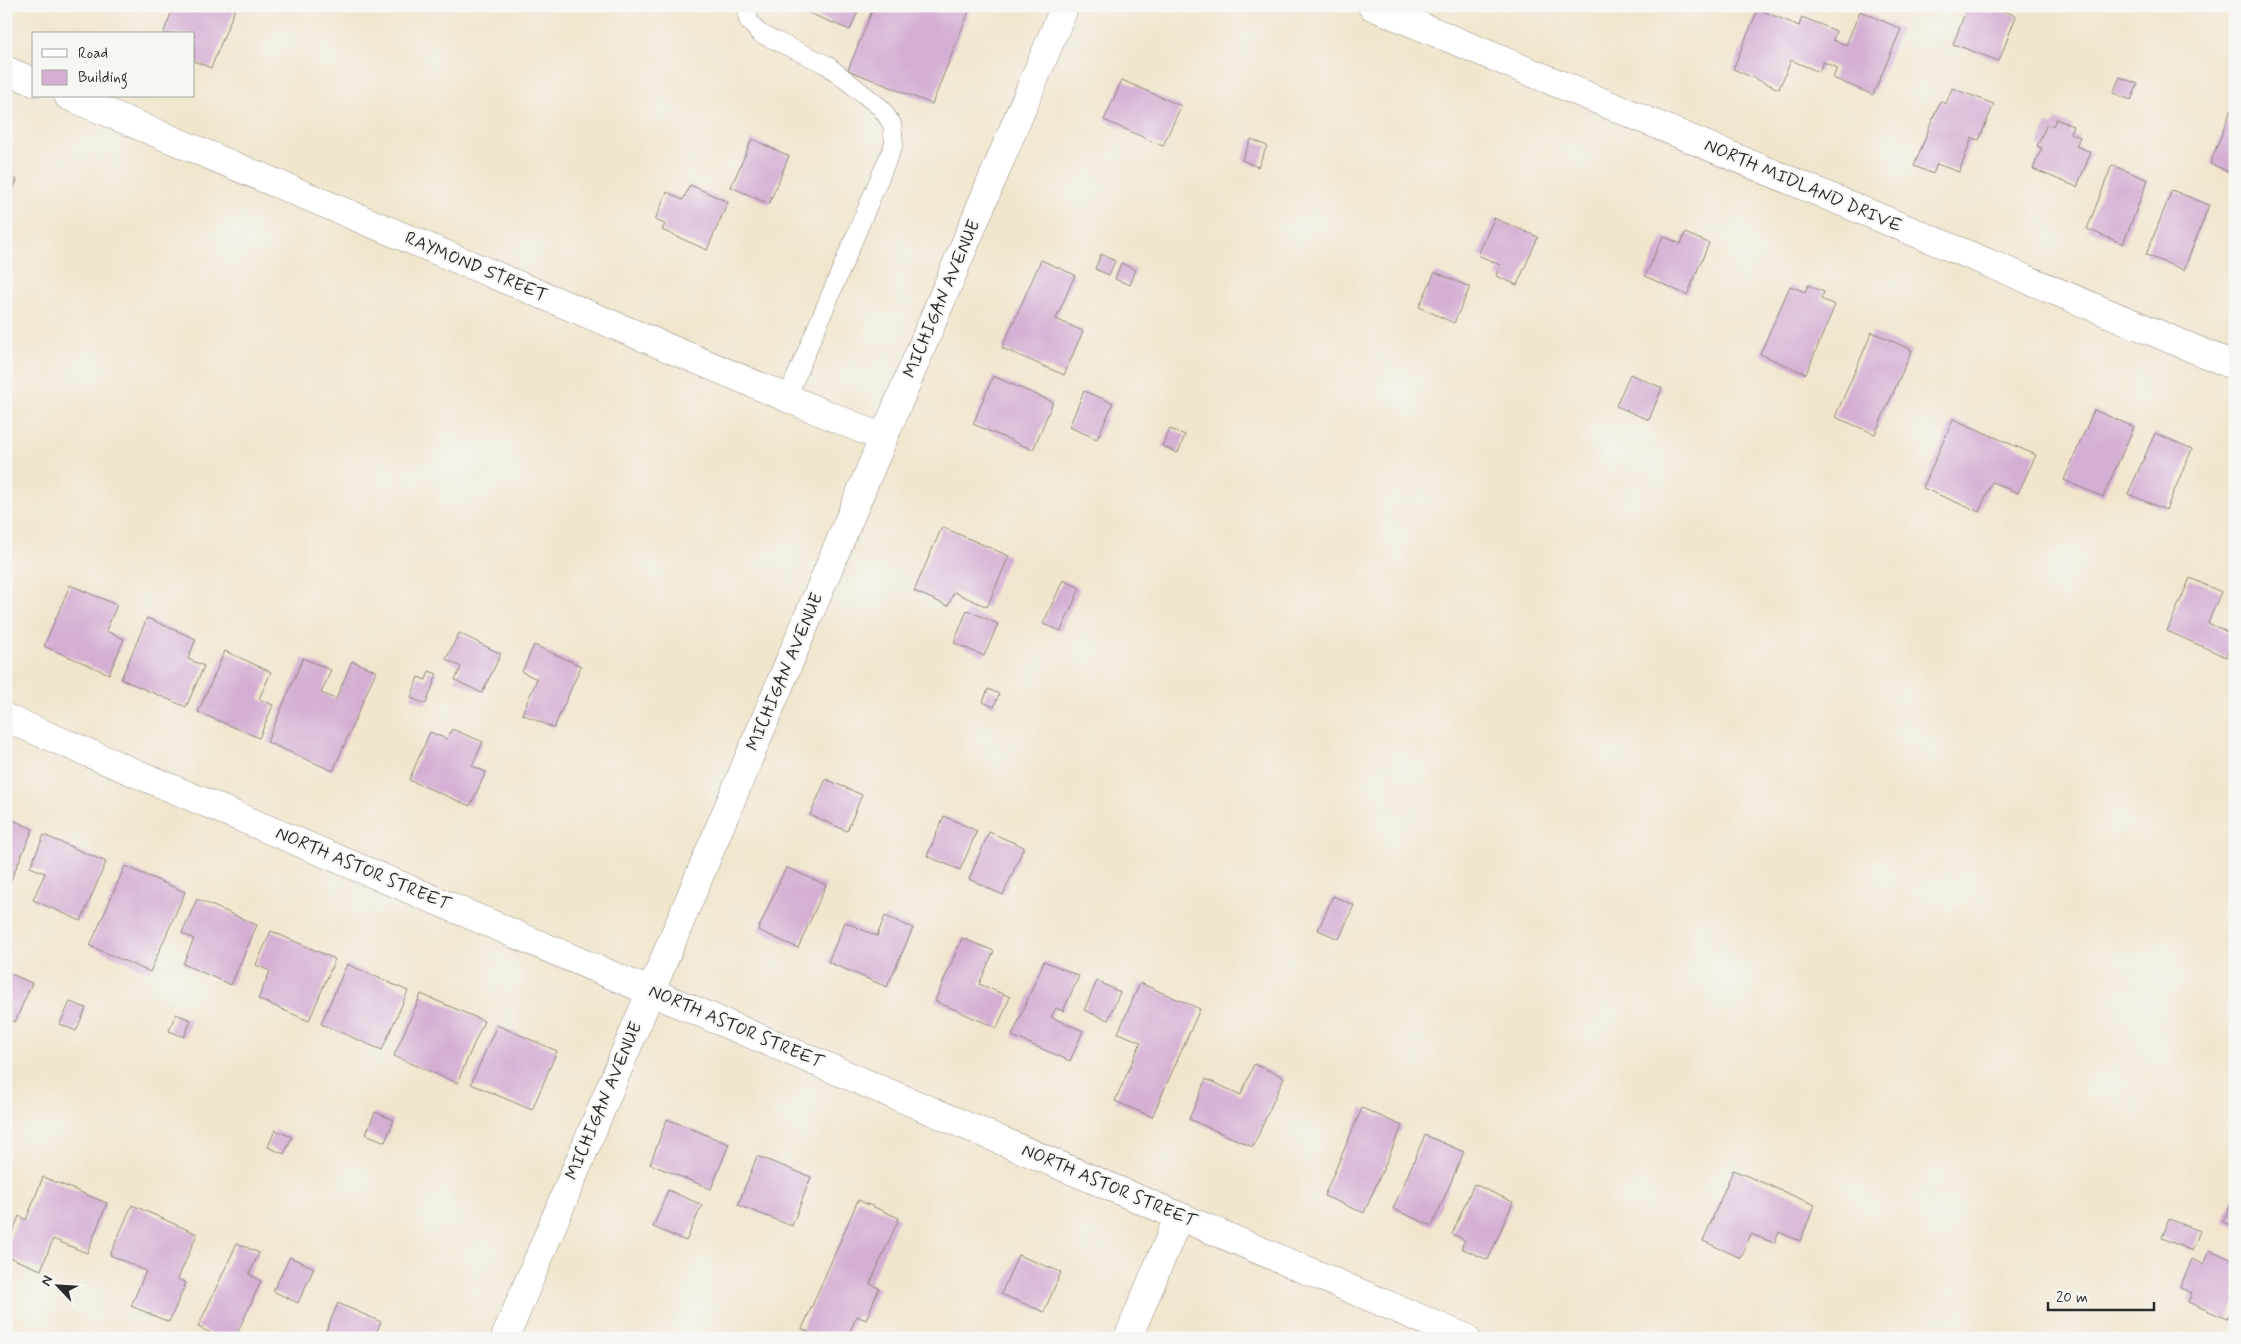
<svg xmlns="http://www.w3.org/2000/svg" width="2241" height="1344" viewBox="0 0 2241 1344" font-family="Mynerve,sans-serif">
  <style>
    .building { fill: #d4aed3 }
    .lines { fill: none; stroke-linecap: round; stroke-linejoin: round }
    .lane-casing { stroke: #8e887c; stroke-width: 19 }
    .street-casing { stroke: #8e887c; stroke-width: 29 }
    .lane { stroke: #fff; stroke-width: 18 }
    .street { stroke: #fff; stroke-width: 28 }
    .labels { text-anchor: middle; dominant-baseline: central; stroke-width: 4; stroke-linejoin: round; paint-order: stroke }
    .street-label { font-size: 18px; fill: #2b2b2b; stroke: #f6f6f2 }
  </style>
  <rect width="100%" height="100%" fill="#f6f6f2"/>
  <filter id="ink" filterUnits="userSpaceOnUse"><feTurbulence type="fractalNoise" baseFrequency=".02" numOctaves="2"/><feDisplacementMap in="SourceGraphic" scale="10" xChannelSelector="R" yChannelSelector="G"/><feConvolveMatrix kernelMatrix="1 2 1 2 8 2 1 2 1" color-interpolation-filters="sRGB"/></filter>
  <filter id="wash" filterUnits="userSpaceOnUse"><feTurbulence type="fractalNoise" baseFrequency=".0096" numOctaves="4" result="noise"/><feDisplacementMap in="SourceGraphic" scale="20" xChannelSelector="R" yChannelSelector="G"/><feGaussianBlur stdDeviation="1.12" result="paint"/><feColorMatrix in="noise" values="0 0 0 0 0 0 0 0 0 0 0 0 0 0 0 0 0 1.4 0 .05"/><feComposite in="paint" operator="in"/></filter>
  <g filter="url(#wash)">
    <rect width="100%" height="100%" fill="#f1e5cd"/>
    <g id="blocks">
      <path class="building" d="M 174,6 L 229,6 L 235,9 L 211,68 L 194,61 L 194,34 L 163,34 Z
        M 792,6 L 860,6 L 850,30 Z
        M 874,6 L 971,6 L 932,104 L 848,70 Z
        M 1968,6 L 1991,6 L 2016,16 L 1999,61 L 1953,44 Z
        M 1758,9 L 1799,26 L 1802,17 L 1836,31 L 1833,40 L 1846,45 L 1860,11 L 1901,29 L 1873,95 L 1833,78 L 1837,68 L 1823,62 L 1819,72 L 1791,60 L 1779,89 L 1733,69 Z
        M 2120,77 L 2138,84 L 2131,100 L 2113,93 Z
        M 1122,80 L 1181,106 L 1163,146 L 1104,120 Z
        M 1952,88 L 1994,104 L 1979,140 L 1972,138 L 1959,172 L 1937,164 L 1933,174 L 1914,166 L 1940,101 L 1946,104 Z
        M 2231,110 L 2235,112 L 2235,174 L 2210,164 Z
        M 2056,119 L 2073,126 L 2070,133 L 2080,137 L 2076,146 L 2091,152 L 2077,187 L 2033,169 L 2042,148 L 2037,146 L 2047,124 L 2053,126 Z
        M 752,139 L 789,156 L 769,204 L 731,187 Z
        M 1251,139 L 1267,146 L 1258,167 L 1242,160 Z
        M 2112,165 L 2148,180 L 2123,244 L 2087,229 Z
        M 6,175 L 17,180 L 6,206 Z
        M 690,185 L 728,202 L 707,250 L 662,230 L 665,224 L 655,220 L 667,192 L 683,200 Z
        M 2172,190 L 2209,205 L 2184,270 L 2146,255 Z
        M 1494,218 L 1538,237 L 1517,285 L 1496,276 L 1500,265 L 1478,255 Z
        M 1685,233 L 1709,243 L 1687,295 L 1645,276 L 1663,236 L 1681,244 Z
        M 1101,254 L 1115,261 L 1109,275 L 1095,269 Z
        M 1041,260 L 1075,275 L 1056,319 L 1083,331 L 1064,375 L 1002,348 Z
        M 1121,263 L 1136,270 L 1130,285 L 1115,279 Z
        M 1435,272 L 1470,287 L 1454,323 L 1419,307 Z
        M 1808,285 L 1824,292 L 1821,299 L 1835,305 L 1806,374 L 1760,354 L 1790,286 L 1805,292 Z
        M 1872,332 L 1912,350 L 1875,434 L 1835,417 Z
        M 1630,374 L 1662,388 L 1649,420 L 1616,406 Z
        M 993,376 L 1053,402 L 1033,450 L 973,424 Z
        M 1084,391 L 1113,403 L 1097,439 L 1069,427 Z
        M 2094,410 L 2134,427 L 2103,497 L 2064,480 Z
        M 1953,419 L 2036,455 L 2018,493 L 1992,482 L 1979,512 L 1923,488 Z
        M 1170,429 L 1185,435 L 1178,453 L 1162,446 Z
        M 2155,433 L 2192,449 L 2166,510 L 2128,494 Z
        M 942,527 L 1009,556 L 987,607 L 954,592 L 948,606 L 914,591 Z
        M 2190,578 L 2221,592 L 2208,623 L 2234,635 L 2226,657 L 2167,631 Z
        M 1063,580 L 1080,588 L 1061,631 L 1043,624 Z
        M 70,585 L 117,605 L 106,631 L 124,639 L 109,674 L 44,646 Z
        M 967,610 L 998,624 L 984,656 L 954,643 Z
        M 147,618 L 196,639 L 188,659 L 204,666 L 186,707 L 121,679 Z
        M 459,633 L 501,654 L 482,693 L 455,680 L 461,667 L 446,659 Z
        M 534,645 L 581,666 L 554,728 L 522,714 L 537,679 L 522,672 Z
        M 225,651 L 271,672 L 259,699 L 273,705 L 259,738 L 198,712 Z
        M 303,658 L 331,670 L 321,693 L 336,699 L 352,661 L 376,671 L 333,771 L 267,742 Z
        M 429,671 L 437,674 L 426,704 L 411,698 L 418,677 L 426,680 Z
        M 988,689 L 999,694 L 994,707 L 983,702 Z
        M 452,729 L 483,742 L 472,766 L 486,772 L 470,806 L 409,780 L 430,732 L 447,739 Z
        M 826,779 L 862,795 L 847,831 L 810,815 Z
        M 944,816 L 977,831 L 960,870 L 927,856 Z
        M 6,817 L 33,829 L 6,891 Z
        M 989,832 L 1024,847 L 1003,895 L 969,879 Z
        M 44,835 L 106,862 L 81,921 L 33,900 L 45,873 L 30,867 Z
        M 125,866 L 185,892 L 150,972 L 90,946 Z
        M 786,867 L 826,885 L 798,948 L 758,930 Z
        M 1333,896 L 1354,905 L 1339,939 L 1318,930 Z
        M 197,899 L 257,925 L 231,985 L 183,964 L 194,939 L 182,933 Z
        M 885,916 L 913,928 L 887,987 L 828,962 L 845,922 L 877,936 Z
        M 271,931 L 335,959 L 309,1021 L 258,999 L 270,971 L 256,965 Z
        M 962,938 L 994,951 L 979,984 L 1010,997 L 997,1028 L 935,1001 Z
        M 1044,961 L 1079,976 L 1063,1011 L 1056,1008 L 1051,1017 L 1083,1031 L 1070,1061 L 1012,1036 Z
        M 347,964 L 408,991 L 382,1050 L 321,1024 Z
        M 6,972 L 32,983 L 15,1022 L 6,1018 Z
        M 1097,981 L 1120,992 L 1108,1020 L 1084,1010 Z
        M 1140,983 L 1200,1009 L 1152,1117 L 1115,1101 L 1141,1042 L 1118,1033 Z
        M 421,994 L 484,1021 L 457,1083 L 394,1056 Z
        M 70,1002 L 86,1008 L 76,1031 L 60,1024 Z
        M 176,1014 L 191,1020 L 184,1037 L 169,1031 Z
        M 497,1025 L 557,1051 L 532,1110 L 471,1084 Z
        M 1254,1064 L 1284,1077 L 1253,1147 L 1189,1119 L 1206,1079 L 1241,1095 Z
        M 1362,1108 L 1402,1126 L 1364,1213 L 1324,1196 Z
        M 375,1112 L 394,1120 L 385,1142 L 366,1134 Z
        M 667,1119 L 729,1144 L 711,1189 L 650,1164 Z
        M 275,1130 L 292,1137 L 284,1154 L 268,1147 Z
        M 1425,1135 L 1464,1152 L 1432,1226 L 1393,1209 Z
        M 757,1156 L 811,1177 L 792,1226 L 738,1205 Z
        M 1733,1170 L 1815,1205 L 1800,1241 L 1779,1232 L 1774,1243 L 1751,1234 L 1741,1258 L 1703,1241 Z
        M 43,1177 L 107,1203 L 87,1253 L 53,1239 L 41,1270 L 6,1256 L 6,1249 L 19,1216 L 26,1220 Z
        M 1474,1184 L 1513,1202 L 1488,1260 L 1461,1248 L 1465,1240 L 1452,1234 Z
        M 668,1190 L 702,1205 L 686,1241 L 653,1227 Z
        M 2235,1193 L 2235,1227 L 2223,1222 Z
        M 858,1200 L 899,1218 L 870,1284 L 879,1288 L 866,1320 L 857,1316 L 847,1338 L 821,1338 L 802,1329 Z
        M 132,1205 L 197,1234 L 178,1279 L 186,1283 L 169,1322 L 131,1306 L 146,1271 L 110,1255 Z
        M 2169,1219 L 2200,1231 L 2192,1251 L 2162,1238 Z
        M 237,1243 L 259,1253 L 249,1274 L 261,1281 L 235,1338 L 221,1338 L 198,1327 Z
        M 2210,1250 L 2235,1261 L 2235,1301 L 2227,1319 L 2188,1302 L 2192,1293 L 2180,1288 L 2192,1259 L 2204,1264 Z
        M 1018,1255 L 1061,1272 L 1044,1312 L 1001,1294 Z
        M 290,1257 L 314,1268 L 298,1303 L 273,1291 Z
        M 338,1303 L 381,1322 L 374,1338 L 323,1338 Z"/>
    </g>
  </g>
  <g filter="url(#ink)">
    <use href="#blocks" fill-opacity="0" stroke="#8e887c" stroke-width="1"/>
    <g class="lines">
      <g class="lane-casing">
        <path id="lane" d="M 748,6 L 748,20 L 759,33 L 827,65 L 881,108 L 892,124 L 894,144 L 787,398"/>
      </g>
      <g class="street-casing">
        <path id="street" d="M 1372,6 L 2235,366
          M 6,70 L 34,82
          M 68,96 L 883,438
          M 6,718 L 1466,1338
          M 505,1338 L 1065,6
          M 1128,1338 L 1179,1216"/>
      </g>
      <use href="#lane" class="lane"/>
      <use href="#street" class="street"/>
    </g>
  </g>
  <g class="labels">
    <g class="street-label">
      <text transform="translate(1803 186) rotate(23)">NORTH MIDLAND DRIVE</text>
      <text transform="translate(476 267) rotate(23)">RAYMOND STREET</text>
      <text transform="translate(942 299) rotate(-67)">MICHIGAN AVENUE</text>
      <text transform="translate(785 672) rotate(-67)">MICHIGAN AVENUE</text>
      <text transform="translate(363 869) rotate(23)">NORTH ASTOR STREET</text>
      <text transform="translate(736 1027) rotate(23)">NORTH ASTOR STREET</text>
      <text transform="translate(604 1101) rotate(-67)">MICHIGAN AVENUE</text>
      <text transform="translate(1109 1186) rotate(23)">NORTH ASTOR STREET</text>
    </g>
  </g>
  <rect width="2241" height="1344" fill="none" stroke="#f6f6f2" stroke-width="25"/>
  <rect x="32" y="32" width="162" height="65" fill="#f6f6f2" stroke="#a5a5a2"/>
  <rect x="42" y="49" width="25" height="8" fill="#ffffff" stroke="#a5a5a2"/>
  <text x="78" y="58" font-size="15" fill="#2b2b2b">Road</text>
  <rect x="42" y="70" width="25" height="15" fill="#d4aed3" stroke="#a5a5a2"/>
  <text x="78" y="82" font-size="15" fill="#2b2b2b">Building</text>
  <g transform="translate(58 1286) rotate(295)" stroke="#f6f6f2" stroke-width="4" paint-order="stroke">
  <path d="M0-4L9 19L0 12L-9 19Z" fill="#2b2b2b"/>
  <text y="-8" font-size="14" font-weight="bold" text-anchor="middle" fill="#2b2b2b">N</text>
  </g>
  <path d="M2048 1302v8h106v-8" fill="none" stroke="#2b2b2b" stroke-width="2.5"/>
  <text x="2056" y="1302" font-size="15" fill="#2b2b2b" stroke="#f6f6f2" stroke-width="4" paint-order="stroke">20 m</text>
</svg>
